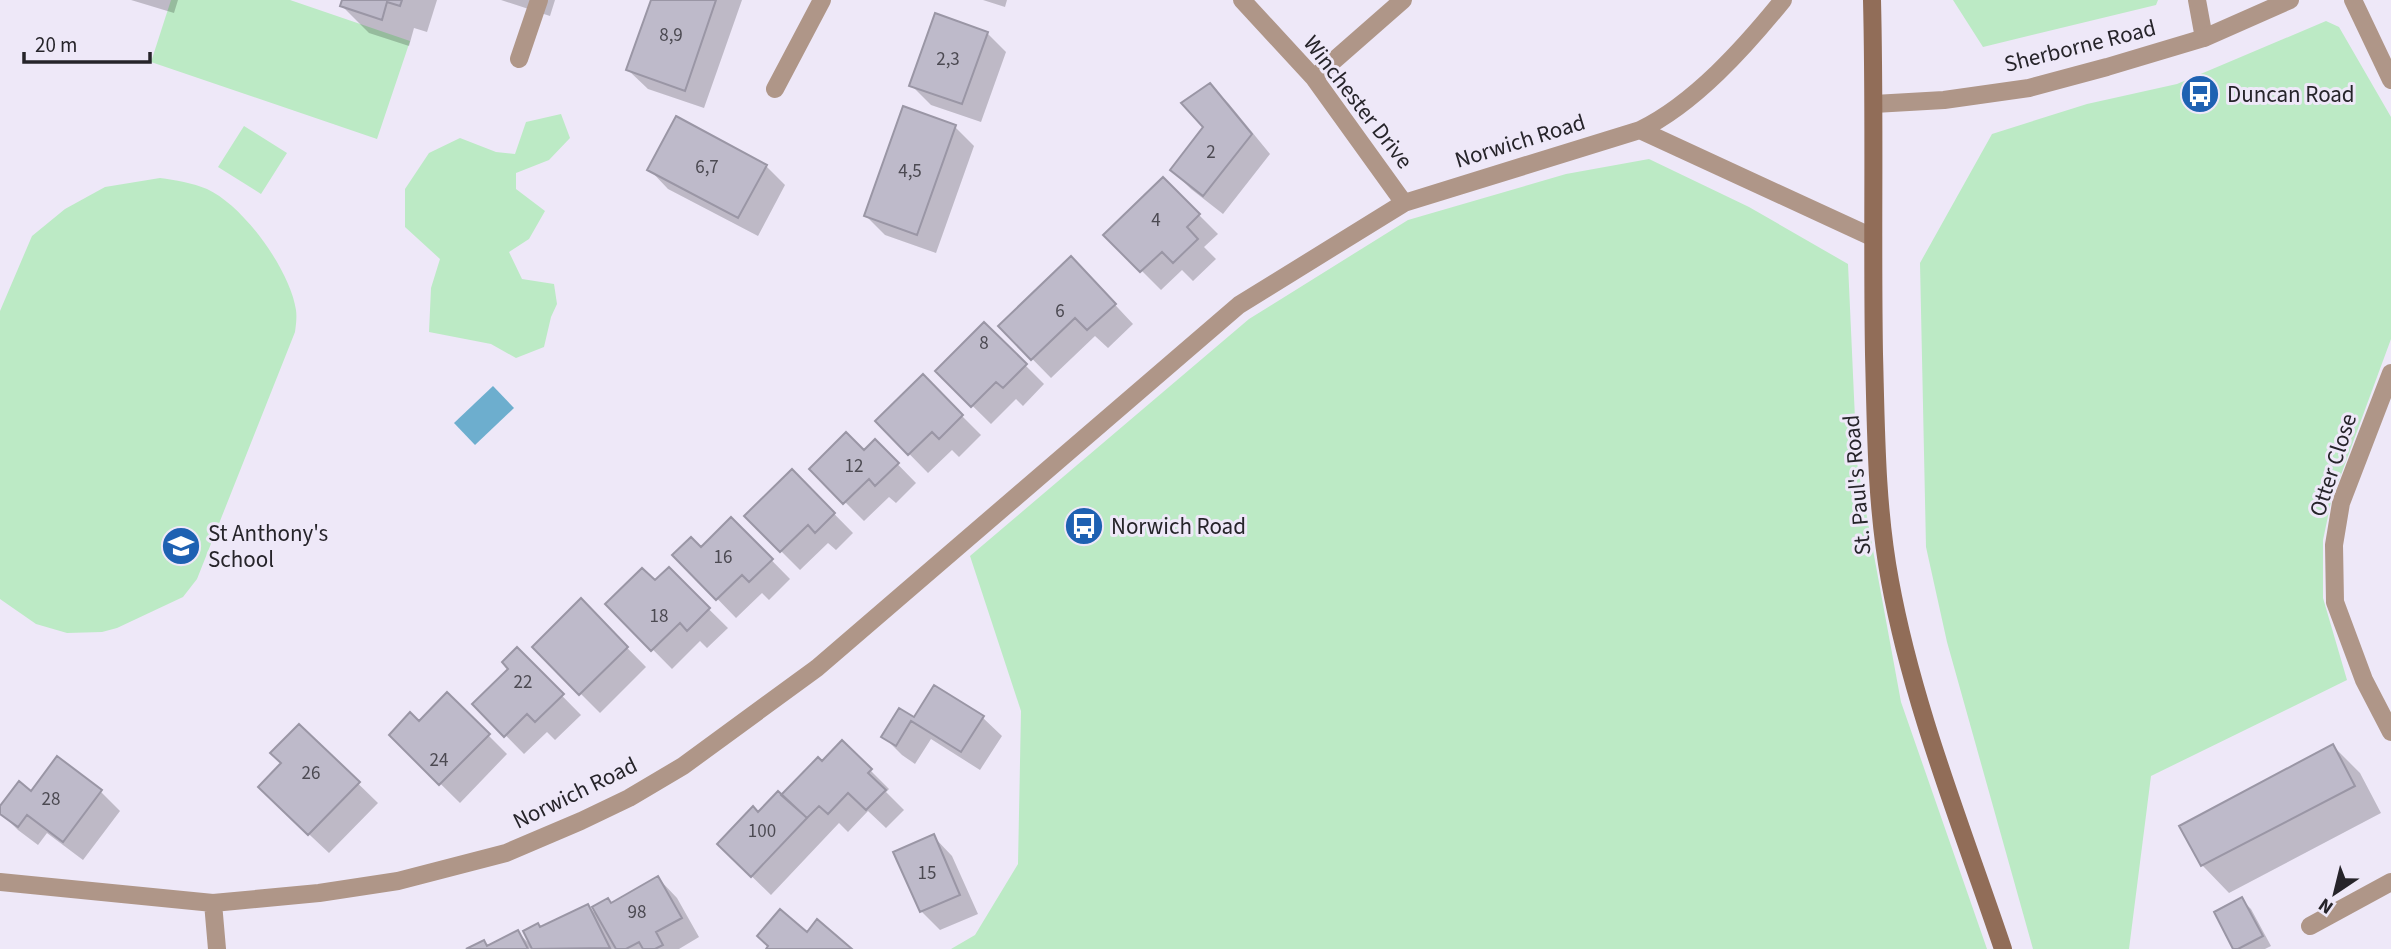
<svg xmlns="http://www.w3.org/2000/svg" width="2391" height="949" viewBox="0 0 2391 949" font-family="'Source Sans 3',sans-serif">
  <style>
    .green { fill: #bceac5 }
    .water { fill: #6daece }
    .shadow { fill: #0003 }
    .building { fill: #bebaca; stroke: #9a96a5; stroke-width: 2 }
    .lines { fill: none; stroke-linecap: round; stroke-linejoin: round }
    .service { stroke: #af9688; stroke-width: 18 }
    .minor { stroke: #af9688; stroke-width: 18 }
    .tertiary { stroke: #af9688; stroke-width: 18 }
    .secondary { stroke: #916d58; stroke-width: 18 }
    .labels { text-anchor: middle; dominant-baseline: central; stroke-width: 6; stroke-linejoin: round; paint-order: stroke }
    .number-label { font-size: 19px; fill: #4c4a52 }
    .street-label { font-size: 23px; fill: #26242a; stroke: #eee8f8 }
    .poi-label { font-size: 23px; fill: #26242a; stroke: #eee8f8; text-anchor: start }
  </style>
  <rect width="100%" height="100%" fill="#eee8f8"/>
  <path class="green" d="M 171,0 L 290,0 L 410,41 L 377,139 L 151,62 Z
    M 1953,0 L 2158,0 L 2156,5 L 1983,47 Z
    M 2326,21 L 2339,27 L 2391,117 L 2391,339 L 2331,502 L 2323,540 L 2323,598 L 2347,680 L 2151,776 L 2129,949 L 2033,949 L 1947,642 L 1926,547 L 1920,263 L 1992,134 L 2087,104 L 2177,84 Z
    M 561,114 L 570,138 L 549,160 L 516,173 L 516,189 L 545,211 L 529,239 L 509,252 L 522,279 L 554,284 L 557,304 L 551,317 L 544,347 L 516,358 L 491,344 L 429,332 L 431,288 L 440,259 L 405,227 L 405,189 L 429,153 L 460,138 L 496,152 L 515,154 L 526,122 Z
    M 244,126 L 287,153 L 261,194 L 218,167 Z
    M 1649,159 L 1749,207 L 1848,264 L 1857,463 L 1901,702 L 1987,949 L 951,949 L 975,935 L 1018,864 L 1021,711 L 970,556 L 1249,319 L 1408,220 L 1566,174 Z
    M 160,178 C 175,180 193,183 207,189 C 244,206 290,270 296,310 C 297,317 296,325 295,332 L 197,579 L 183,597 L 117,628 L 102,632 L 67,633 L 36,624 L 0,599 L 0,311 L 32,236 L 65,209 L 105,187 Z"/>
  <path class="water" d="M 493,386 L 514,408 L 475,445 L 454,423 Z"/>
  <path class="shadow" d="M 131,0 L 178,0 L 174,13 Z
    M 344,0 L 437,0 L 427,32 L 414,28 L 409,46 L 369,33 L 342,6 Z
    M 501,0 L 555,0 L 550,16 Z
    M 653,0 L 742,0 L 704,108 L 648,89 L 628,70 Z
    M 983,0 L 1007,0 L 1005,7 Z
    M 987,33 L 1006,52 L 981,122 L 931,105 L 911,85 Z
    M 1210,85 L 1229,104 L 1270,154 L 1223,214 L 1191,189 L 1172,170 L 1205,127 Z
    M 955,127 L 974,146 L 936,253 L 885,235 L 866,216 Z
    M 766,166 L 785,185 L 758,236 L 668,189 L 649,169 Z
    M 1163,179 L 1218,234 L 1204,247 L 1216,259 L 1193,281 L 1182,270 L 1161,290 L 1106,235 Z
    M 1090,278 L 1133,324 L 1108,348 L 1095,336 L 1051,378 L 1000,326 Z
    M 984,324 L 1044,384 L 1023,406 L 1016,399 L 991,424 L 937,371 Z
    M 923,377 L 981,435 L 959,457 L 952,450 L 928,473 L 877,421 Z
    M 875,441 L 916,483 L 896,503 L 889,497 L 864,521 L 812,469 L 864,452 Z
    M 792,471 L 853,533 L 836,550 L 828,543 L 800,570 L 746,516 Z
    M 731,519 L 790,579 L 769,600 L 762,593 L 736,618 L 675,555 L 701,549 Z
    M 669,570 L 728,628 L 707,648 L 700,641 L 672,669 L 608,604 L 655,583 Z
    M 581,601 L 646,667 L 600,713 L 534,647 Z
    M 517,650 L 581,715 L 555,740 L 547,732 L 524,754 L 475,704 L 511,669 Z
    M 900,710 L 915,719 L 982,717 L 1002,736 L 980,770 L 931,739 L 915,764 L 902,755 L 883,736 Z
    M 419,723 L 488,735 L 507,754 L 460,803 L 391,735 Z
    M 299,726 L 378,803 L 329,853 L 279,806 L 283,763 Z
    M 842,742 L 889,789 L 886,792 L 904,810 L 886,828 L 868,811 L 848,832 L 839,823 L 771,895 L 738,863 L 758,814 L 822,763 Z
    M 2333,746 L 2360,773 L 2381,813 L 2229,893 L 2202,865 L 2181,826 Z
    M 101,792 L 120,811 L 83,860 L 47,833 L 38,845 L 18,830 L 0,812 L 0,809 L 31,793 Z
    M 933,836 L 952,856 L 978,914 L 940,930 L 921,911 Z
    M 658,878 L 677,898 L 699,937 L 679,949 L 470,949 L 488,947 L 518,932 L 531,946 L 541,929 L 588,906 L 597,915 L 611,905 Z
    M 2241,899 L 2251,909 L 2271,946 L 2265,949 L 2235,949 Z"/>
  <path class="building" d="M 342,0 L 402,0 L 400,6 L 387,2 L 382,20 L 340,6 Z
    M 651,0 L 716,0 L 685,91 L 626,70 Z
    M 935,13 L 988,32 L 962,104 L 909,86 Z
    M 1210,83 L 1252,134 L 1203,196 L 1170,170 L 1203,127 L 1181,103 Z
    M 903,106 L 956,125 L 917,235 L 864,216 Z
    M 676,116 L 767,165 L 738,218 L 647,170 Z
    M 1163,177 L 1200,214 L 1187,227 L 1198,239 L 1173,263 L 1162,252 L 1140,272 L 1103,235 Z
    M 1071,256 L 1116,304 L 1087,330 L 1075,318 L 1031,360 L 998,326 Z
    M 984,322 L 1027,364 L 1003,388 L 996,382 L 971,407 L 935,371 Z
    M 923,374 L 963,415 L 939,439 L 932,432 L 908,455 L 875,421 Z
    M 846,432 L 864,450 L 875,439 L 899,463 L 875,486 L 869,479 L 843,504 L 809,469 Z
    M 792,469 L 835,513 L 815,533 L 808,525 L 780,552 L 744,516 Z
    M 731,517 L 773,559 L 749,582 L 742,575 L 716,600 L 672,555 L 691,537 L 701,547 Z
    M 669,567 L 710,608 L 687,631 L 680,623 L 651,651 L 605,604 L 642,568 L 655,580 Z
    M 581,598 L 628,647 L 579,695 L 532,647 Z
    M 517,647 L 564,694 L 535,722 L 527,714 L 504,737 L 472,704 L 508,669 L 502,662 Z
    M 934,685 L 984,716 L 961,752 L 911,721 L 896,746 L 881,737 L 899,708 L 914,717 Z
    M 447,692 L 490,734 L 439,785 L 389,735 L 410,712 L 419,721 Z
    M 299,724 L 360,782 L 308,835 L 258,787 L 281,763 L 270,753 Z
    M 842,740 L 872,769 L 868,773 L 886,790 L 866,810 L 848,793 L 828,814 L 819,806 L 807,818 L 781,795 L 818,757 L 822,761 Z
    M 2333,744 L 2355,786 L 2201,866 L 2179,826 Z
    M 57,756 L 102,790 L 63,842 L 27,815 L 18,827 L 0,814 L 0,806 L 19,781 L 31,791 Z
    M 778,791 L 807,818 L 751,877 L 717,844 L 753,806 L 758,812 Z
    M 934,834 L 960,895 L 920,912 L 893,852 Z
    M 658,876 L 682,918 L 656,932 L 663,945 L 655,949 L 643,949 L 639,942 L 626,949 L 616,949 L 592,907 L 608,898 L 611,903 Z
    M 2242,897 L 2263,936 L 2238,949 L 2233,949 L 2214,912 Z
    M 588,904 L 610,948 L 532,949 L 523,931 L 538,923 L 540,927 Z
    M 780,909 L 807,932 L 817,919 L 852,949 L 766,949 L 768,946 L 757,936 Z
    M 518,930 L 528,949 L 466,949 L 484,940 L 487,946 Z"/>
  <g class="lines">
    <path class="service" d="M 519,59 L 539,0"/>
    <path class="minor" d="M 1242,0 L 1314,78 L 1404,203
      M 2197,0 L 2204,38
      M 2353,0 L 2391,80
      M 1314,78 L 1403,0
      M 775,89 L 822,0
      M 1640,130 L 1872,237
      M 2391,373 L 2341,503 L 2334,545 L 2335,602 L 2364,680 L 2391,732
      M 0,882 L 213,903 L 319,893 L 398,881 L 506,853 L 581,821 L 629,798 L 683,766 L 817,668 L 1239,305 L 1404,203 L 1640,130 C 1694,104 1745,47 1783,0
      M 213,903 L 217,949
      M 2310,926 L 2391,882"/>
    <path class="tertiary" d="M 1874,104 L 1944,100 L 2029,88 L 2107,67 L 2204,38 L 2290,0"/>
    <path class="secondary" d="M 1872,0 C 1875,118 1872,236 1874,354 C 1876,430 1876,506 1890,581 C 1913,707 1962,827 2003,949"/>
  </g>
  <defs>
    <g id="bus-disc" transform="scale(2.0125)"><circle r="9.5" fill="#1e61b2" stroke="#eee8f8"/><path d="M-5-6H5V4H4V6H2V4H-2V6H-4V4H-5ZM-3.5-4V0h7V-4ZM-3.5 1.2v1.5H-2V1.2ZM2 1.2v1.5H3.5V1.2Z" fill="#fff"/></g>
    <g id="school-disc" transform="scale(2.0125)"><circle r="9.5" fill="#1e61b2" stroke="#eee8f8"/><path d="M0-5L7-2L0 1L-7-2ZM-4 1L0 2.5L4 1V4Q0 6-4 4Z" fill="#fff"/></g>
  </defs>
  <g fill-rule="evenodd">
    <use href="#bus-disc" x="2200" y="94"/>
    <use href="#bus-disc" x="1084" y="526"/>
    <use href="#school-disc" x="181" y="546"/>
  </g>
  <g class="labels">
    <g class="number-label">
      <text x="671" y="35">8,9</text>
      <text x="948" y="59">2,3</text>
      <text x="1211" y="152">2</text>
      <text x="707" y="167">6,7</text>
      <text x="910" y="171">4,5</text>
      <text x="1156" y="220">4</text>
      <text x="1060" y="311">6</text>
      <text x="984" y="343">8</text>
      <text x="854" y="466">12</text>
      <text x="723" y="557">16</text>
      <text x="659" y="616">18</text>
      <text x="523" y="682">22</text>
      <text x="439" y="760">24</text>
      <text x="311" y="773">26</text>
      <text x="51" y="799">28</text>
      <text x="762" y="831">100</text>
      <text x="927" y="873">15</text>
      <text x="637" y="912">98</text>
    </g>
    <g class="street-label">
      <text transform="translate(2080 46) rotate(-14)">Sherborne Road</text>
      <text transform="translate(1358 102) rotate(52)">Winchester Drive</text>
      <text transform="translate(1520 141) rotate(-17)">Norwich Road</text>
      <text transform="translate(2333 465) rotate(-72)">Otter Close</text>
      <text transform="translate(1857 485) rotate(-95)">St. Paul's Road</text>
      <text transform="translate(575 793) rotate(-26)">Norwich Road</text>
    </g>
    <g class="poi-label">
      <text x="2227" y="94">Duncan Road</text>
      <text x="1111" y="526">Norwich Road</text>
      <text x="208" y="533">St Anthony's<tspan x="208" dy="26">School</tspan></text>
    </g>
  </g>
  <g transform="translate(2335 893) rotate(215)" stroke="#eee8f8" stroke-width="5" paint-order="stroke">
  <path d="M0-5L12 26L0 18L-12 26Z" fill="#26242a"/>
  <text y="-10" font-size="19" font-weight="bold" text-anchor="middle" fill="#26242a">N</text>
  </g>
  <path d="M24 52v10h126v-10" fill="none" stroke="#26242a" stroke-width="3.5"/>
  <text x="35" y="52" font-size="21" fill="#26242a" stroke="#eee8f8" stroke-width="5" paint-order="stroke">20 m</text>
</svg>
